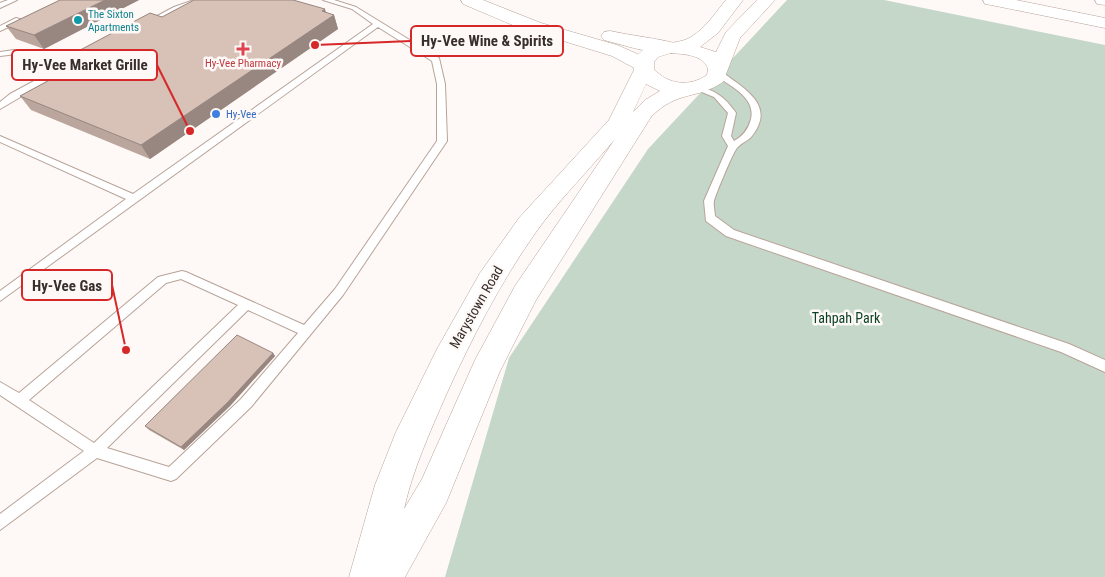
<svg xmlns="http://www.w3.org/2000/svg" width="1105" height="577" viewBox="0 0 1105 577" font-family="'Roboto Condensed',sans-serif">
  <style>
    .green { fill: #c4d7c9 }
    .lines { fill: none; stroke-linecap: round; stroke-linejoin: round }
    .lane-casing { stroke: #b8a398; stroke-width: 2 }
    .secondary-casing { stroke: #b8a398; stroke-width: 1 }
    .highway-casing { stroke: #b8a398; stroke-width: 1 }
    .lane { fill: #fff; fill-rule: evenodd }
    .secondary { fill: #fff; fill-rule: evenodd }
    .highway { fill: #fff; fill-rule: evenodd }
    .wall { fill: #baa69d }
    .shaded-wall { fill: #978780 }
    .building { fill: #d8c1b7; stroke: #978780 }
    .culture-dot { fill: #0f9aa8; stroke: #fef9f7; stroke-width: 2 }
    .health-dot { fill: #e0444e; stroke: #fef9f7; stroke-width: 2 }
    .shop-dot { fill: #3f7fe0; stroke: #fef9f7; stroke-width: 2 }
    .labels { text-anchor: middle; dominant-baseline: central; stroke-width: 5; stroke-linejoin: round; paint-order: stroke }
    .far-culture-label { font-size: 11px; fill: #0d838f; stroke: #fef9f7; text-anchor: start }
    .far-health-label { font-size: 11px; fill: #be3a42; stroke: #fef9f7 }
    .far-shop-label { font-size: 11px; fill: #366cbe; stroke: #fef9f7; text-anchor: start }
    .street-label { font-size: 14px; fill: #382f2b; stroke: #fef9f7 }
    .park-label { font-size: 14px; fill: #0c4326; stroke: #fef9f7 }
    .leader { fill: none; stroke: #d62828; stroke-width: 2 }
    .callout-dot { fill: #d62828; stroke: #fef9f7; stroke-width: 2 }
    .callout { fill: #fef9f7; stroke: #d62828; stroke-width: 2 }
    .callout-label { font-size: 15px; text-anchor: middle; font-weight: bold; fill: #382f2b }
  </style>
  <rect width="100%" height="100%" fill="#fef9f7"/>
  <path class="green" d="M 787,0 L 884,0 L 1105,45 L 1105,577 L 445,577 L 509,358 L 648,149 Z"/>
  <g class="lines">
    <g class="lane-casing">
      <path id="lane" d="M 8,0 L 17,0 L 0,8 L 0,3 Z
        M 194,0 L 204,0 L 178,9 L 151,25 L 144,23 L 174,7 Z
        M 323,0 L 334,0 L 356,7 L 439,58 L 445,84 L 447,141 L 343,295 L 251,407 L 176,479 L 171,481 L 97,458 L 0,530 L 0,514 L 84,451 L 0,395 L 0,382 L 19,393 L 158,277 L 182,271 L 186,272 L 304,325 L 335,289 L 437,141 L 437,84 L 432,61 L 378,27 L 0,301 L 0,291 L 126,199 L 0,142 L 0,136 L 133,194 L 373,24 L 352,9 ZM 181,279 L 238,305 L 94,443 L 29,400 L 166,283 ZM 248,310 L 298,333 L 241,399 L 169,467 L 107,448 Z
        M 16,18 L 23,20 L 0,31 L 0,26 Z
        M 14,50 L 18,52 L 17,54 L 0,56 L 0,52 Z
        M 82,55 L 89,57 L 0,109 L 0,102 L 10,94 Z
        M 715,71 L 721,71 C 742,88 777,104 752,136 C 748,141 741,143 737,148 C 733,152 715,196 714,201 C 713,206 715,212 715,216 L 734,230 L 1069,344 L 1105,360 L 1105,372 L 1061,352 L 726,236 L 706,221 L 704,201 L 728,146 L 722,136 L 728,113 L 714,97 L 692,88 L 696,86 C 715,90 725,97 736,113 L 731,136 L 734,141 C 743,136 748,130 751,119 C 756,97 730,86 715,75 Z"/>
    </g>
    <g class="secondary-casing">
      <path id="secondary" d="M 726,0 L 743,0 L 718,33 L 700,47 L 716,52 L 726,32 L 757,0 L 775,0 L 740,38 L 723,82 C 697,100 677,90 651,117 L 536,300 L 500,371 L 446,503 L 405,577 L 349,577 L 375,485 L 396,432 L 437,349 L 480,273 L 519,218 L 609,120 L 634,70 C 635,36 672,49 691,37 C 706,28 715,13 726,0 ZM 671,53 C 684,54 704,55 708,69 L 707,75 C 690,87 668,85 654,69 L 654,62 L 658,57 ZM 646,84 L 660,91 L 645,100 L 633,112 ZM 615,139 L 515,286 L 475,360 L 422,479 L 404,509 C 413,469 430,432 446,395 C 472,338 500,283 536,232 C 558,201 590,169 615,139 Z"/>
    </g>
    <g class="highway-casing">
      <path id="highway" d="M 461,0 L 483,0 L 541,23 L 617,45 L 642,56 L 653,65 L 650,69 L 643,71 L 636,69 L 612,56 L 515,26 L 463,4 Z
        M 983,0 L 1016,0 L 1105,18 L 1105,28 L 991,5 L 985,4 Z
        M 1095,0 L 1105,0 L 1105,5 L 1097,4 Z
        M 610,31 C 633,36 656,38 679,44 L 681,48 L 679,52 C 658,57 624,45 604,40 L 601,36 L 604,32 Z"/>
    </g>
    <use href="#lane" class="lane"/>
    <use href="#secondary" class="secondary"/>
    <use href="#highway" class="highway"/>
  </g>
  <path class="wall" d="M 60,0 L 139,0 L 44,49 L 16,39 L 6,26 Z
    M 326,13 L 334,15 L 338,29 L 150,159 L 31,110 L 20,96 L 73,67 L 67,57 L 162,17 Z
    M 273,353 L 275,356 L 230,406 L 184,450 L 149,430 L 145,426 Z"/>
  <path class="shaded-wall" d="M 105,0 L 139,0 L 44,49 L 34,35 Z
    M 325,9 L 328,19 L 334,15 L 338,29 L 150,159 L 141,145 Z
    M 273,353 L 275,356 L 230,406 L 184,450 L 181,447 Z"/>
  <path class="building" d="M 60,0 L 105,0 L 34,35 L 6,26 Z
    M 194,0 L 293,0 L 325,9 L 322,11 L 334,15 L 141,145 L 20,96 L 81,63 L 67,57 L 150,13 L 162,17 Z
    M 237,335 L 273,353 L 227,403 L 181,447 L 145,426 Z"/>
  <circle class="culture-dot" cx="78" cy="20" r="5"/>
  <path class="health-dot" d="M240.5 41.5h5v5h5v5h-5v5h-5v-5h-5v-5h5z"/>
  <circle class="shop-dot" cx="216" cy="114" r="5"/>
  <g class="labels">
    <g class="far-culture-label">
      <text x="88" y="14">The Sixton<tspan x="88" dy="13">Apartments</tspan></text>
    </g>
    <g class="far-health-label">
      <text x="243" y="63">Hy-Vee Pharmacy</text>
    </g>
    <g class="far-shop-label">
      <text x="226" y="114">Hy-Vee</text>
    </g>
    <g class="street-label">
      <text transform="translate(476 307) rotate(-60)">Marystown Road</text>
    </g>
    <g class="park-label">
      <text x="846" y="318">Tahpah Park</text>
    </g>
  </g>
  <path class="leader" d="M315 45L411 41M190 131L157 65M126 350L112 285"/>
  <g class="callout-dot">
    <circle cx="315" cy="45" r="5"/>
    <circle cx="190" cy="131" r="5"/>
    <circle cx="126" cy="350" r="5"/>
  </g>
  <g class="callout">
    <rect x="411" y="26" width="152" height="30" rx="5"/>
    <rect x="12" y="50" width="145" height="30" rx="5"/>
    <rect x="22" y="270" width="90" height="30" rx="5"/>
  </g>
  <g class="callout-label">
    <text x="487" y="46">Hy-Vee Wine &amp; Spirits</text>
    <text x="85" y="70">Hy-Vee Market Grille</text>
    <text x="67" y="291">Hy-Vee Gas</text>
  </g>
</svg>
